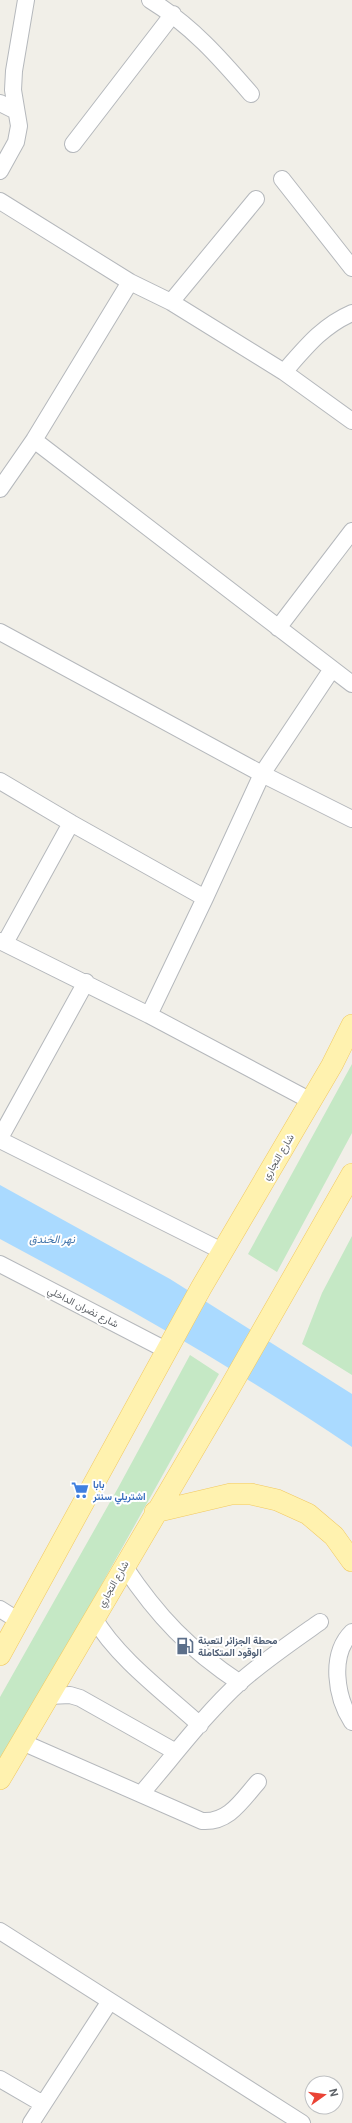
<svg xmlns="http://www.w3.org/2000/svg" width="352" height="2123" viewBox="0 0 352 2123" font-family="Roboto,Vazirmatn,sans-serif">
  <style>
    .green { fill: #c5e8c5 }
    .water { fill: #aadaff }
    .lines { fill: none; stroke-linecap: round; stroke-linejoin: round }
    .minor-casing { stroke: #b5b8bc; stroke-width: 18 }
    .major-casing { stroke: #f2c960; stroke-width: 22 }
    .minor { stroke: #fff; stroke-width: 16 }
    .major { stroke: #fff2af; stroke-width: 21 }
    .labels { text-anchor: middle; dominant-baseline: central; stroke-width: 4; stroke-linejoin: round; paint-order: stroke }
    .street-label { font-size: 10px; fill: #5f6368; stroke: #fff }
    .shop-label { font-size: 10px; font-weight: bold; fill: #366cbe; stroke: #fff; text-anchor: start }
    .service-label { font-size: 10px; font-weight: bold; fill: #4e5e75; stroke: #fff; text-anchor: start }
    .water-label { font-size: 11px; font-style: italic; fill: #4174aa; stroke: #fff }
  </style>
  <rect width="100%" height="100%" fill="#f1efe8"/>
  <path class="green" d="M 352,1064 L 352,1133 L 277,1272 L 248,1254 Z
    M 352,1236 L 352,1375 L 302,1344 L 322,1293 Z
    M 190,1355 L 219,1374 L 59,1661 L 0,1761 L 0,1697 L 118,1488 Z"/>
  <path class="water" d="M 0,1185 L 170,1279 L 352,1394 L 352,1447 C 239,1370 120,1303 0,1239 Z"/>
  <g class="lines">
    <g class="minor-casing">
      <path id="minor" d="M 150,0 C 191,25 220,58 251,94
        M 0,103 L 16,111
        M 73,144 L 173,14
        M 0,171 L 16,142 L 19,126 L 13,90 L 14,71 L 26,0
        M 282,179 L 352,268
        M 0,201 L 130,282 L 171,302 L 284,372 L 352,421
        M 171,302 L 256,199
        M 284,372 C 305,348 322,326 352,313
        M 34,440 L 352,684
        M 0,489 L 34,440 L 130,282
        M 278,628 L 352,531
        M 0,632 L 262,774 L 352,819
        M 0,781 L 71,823 L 205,898
        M 0,941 L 149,1015 L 311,1101
        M 5,943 L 71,823
        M 149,1015 L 205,898 L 262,774 L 332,669
        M 0,1138 L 86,982
        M 0,1140 L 222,1251
        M 0,1264 L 166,1350
        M 124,1566 C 158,1617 189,1649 240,1683
        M 0,1609 L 19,1621
        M 94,1618 C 117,1658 166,1694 200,1725
        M 352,1632 C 329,1655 336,1697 352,1722
        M 49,1696 L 70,1695 L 80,1698 L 176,1752
        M 22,1742 L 202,1821 C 229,1823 242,1800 258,1782
        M 141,1794 C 173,1757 204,1715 240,1682 C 265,1660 293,1641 320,1622
        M 0,1931 L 302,2123
        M 0,2079 L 43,2104
        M 31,2123 L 110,2001"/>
    </g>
    <g class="major-casing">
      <path id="major" d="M 155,1512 L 231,1494 L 251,1494 L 277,1500 L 308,1514 L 334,1536 L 352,1561
        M 0,1655 L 201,1288 L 332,1065 L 352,1025
        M 0,1779 L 228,1391 L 352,1174"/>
    </g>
    <use href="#minor" class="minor"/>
    <use href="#major" class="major"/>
  </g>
  <defs>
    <g id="supermarket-bare" transform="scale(1.38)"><path d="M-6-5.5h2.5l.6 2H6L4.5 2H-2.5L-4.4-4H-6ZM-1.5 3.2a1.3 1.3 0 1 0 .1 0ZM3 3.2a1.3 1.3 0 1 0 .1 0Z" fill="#3f7fe0" stroke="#fff" stroke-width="2.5" paint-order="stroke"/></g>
    <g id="fuel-bare" transform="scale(1.38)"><path d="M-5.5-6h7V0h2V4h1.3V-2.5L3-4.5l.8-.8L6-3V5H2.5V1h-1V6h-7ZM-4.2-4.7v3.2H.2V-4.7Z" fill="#5c6f8a" stroke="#fff" stroke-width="2.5" paint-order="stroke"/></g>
  </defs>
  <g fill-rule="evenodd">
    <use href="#supermarket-bare" x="80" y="1490"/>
    <use href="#fuel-bare" x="185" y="1646"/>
  </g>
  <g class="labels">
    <g class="street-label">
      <text transform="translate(278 1157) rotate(-59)">شارع التجاري</text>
      <text transform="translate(83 1307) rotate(27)">شارع نضران الداخلي</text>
      <text transform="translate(113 1584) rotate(-60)">شارع التجاري</text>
    </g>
    <g class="shop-label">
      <text x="93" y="1484">بابا<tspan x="93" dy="12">اشتريلي سنتر</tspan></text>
    </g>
    <g class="service-label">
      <text x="198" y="1640">محطة الجزائر لتعبئة<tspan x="198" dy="12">الوقود المتكاملة</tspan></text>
    </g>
    <g class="water-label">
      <text x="52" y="1239">نهر الخندق</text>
    </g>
  </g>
  <g transform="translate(324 2095) rotate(76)"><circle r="19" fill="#ffffff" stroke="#bfc1c3"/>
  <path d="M0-3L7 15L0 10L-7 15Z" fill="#ea4335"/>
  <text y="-6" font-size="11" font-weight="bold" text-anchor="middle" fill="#5f6368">N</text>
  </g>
</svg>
